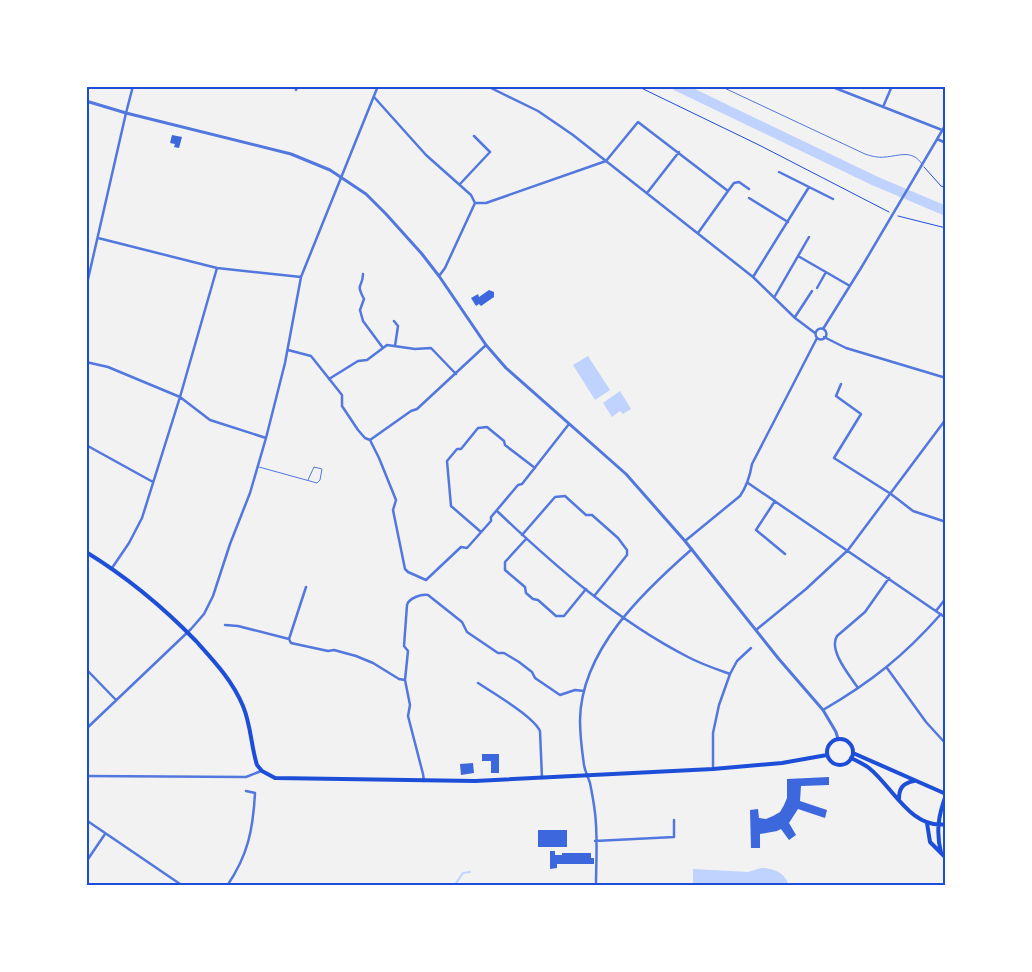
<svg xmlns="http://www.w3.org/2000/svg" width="1032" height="972" viewBox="0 0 1032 972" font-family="Overpass,sans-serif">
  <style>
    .water { fill: #bfd3fe }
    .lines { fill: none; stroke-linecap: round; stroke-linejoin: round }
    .stream { stroke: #bfd3fe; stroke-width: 2 }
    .river { stroke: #bfd3fe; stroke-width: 10 }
    .building { fill: #3d67dc }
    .path { stroke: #1d4ed8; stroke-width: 1 }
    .service { stroke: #5277de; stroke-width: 1 }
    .minor { stroke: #5277de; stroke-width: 2.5 }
    .tertiary { stroke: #5277de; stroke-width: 3 }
    .secondary { stroke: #1d4ed8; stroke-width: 4 }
    .neatline { fill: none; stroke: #1d4ed8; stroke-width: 2 }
  </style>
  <rect width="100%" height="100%" fill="#f2f2f2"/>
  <path class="water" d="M 588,356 L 610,390 L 595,400 L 573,365 Z
    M 620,391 L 631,409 L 623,414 L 620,411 L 612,417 L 603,403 Z
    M 761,868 C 773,868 786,873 789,886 L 693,886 L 693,869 L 748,872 Z"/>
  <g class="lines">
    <path class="stream" d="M 454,886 L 463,873 L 470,872"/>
    <path class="river" d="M 677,86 L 875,181 L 946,211"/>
  </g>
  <path class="building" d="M 172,135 L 182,137 L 179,148 L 174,147 L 175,144 L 170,143 Z
    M 489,290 L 494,292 L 494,297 L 481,306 L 479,304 L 476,306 L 471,298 L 478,294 L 479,297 Z
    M 482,754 L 499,754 L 499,773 L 491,773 L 491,761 L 482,761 Z
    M 473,763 L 474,773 L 461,775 L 460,764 Z
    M 829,777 L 829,785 L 801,786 L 800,801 L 827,810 L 825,818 L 798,809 L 789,823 L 796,835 L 789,840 L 781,829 L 777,831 L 760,834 L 760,848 L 751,848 L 750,810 L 758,809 L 759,818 L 766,819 L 773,816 L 780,812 L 784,805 L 787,798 L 787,779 Z
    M 538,830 L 567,830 L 567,847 L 538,847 Z
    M 550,851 L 555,851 L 555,855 L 562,855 L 562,853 L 591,853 L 591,858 L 594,858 L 594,864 L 557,864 L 557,868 L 550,869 Z"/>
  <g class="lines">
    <path class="path" d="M 637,86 L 759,145 L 889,212
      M 924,167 L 941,186 L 946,188
      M 898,216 L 946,228"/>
    <path class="service" d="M 288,86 L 295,89
      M 720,86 L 865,154 C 871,156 878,158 885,157 C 899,156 912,149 922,164
      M 259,467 L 317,483 L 320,480 L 322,469 L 314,467 L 308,480"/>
    <path class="minor" d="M 487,86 L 538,111 L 573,135 L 753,277 L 795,318 L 815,333
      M 830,86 L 942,130
      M 296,90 L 298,86
      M 374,97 L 426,155 L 471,195 L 475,203
      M 883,107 L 892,86
      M 937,139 L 946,143
      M 606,161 L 638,122 L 728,191 L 698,233
      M 779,172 L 833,199
      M 460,184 L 490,152 L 474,136
      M 728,191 L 734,183 L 739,182 L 749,189
      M 647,193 L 679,152
      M 749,198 L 788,222
      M 475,203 L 486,203 L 606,161
      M 98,238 L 217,268 L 301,277
      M 798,256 L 850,286
      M 363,274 C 363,288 355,282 364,299 L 360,310 L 363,321 L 383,348
      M 439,276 L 445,268 L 475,203
      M 753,277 L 809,187
      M 86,288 L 126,113 L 133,86
      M 817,288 L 826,272
      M 775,296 L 809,237
      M 795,317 L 812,291
      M 394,321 L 398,326 L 395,346
      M815.5 334a5.5 5.5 0 1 1 11 0a5.5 5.5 0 1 1-11 0Z
      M 823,329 L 861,268 L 946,124
      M 824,337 L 846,348 L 946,378
      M 288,350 L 311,356 L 342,395 L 342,406 L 358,430 L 365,438 L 370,440 L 379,458 L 396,500 L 393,510 L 405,569 L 408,572 L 426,580 L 461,547 L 467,548 L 491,521 L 491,517 L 518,485 L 522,484 L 569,424
      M 86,362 L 108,367 L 180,397 L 210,420 L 266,438
      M 329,379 L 358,361 L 367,360 L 387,345 L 415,349 L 431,348 L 456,374
      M 841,384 L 836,396 L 861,414 L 834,458 L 891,494 L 913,511 L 946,522
      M 370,440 L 411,411 L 417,409 L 486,345
      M 86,445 L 153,482
      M 748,483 L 946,618
      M 775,501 L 756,530 L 785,554
      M 497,511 C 555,566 616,620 688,657 C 701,664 716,669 730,674
      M 481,532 L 451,506 L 447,461 L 457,449 L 461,449 L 478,428 L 487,427 L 504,441 L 505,445 L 535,468
      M 522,535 L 555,497 L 565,496 L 586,515 L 592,515 L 618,538 L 627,550 L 627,555 L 595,595
      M 526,539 L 505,562 L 505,570 L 525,587 L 526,593 L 533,599 L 538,600 L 556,616 L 564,616 L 586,589
      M 685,541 L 740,496 C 747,486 750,476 752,464 L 817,338
      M 112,568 L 129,543 L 142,518 L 180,397 L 217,268
      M 936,611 L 946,598
      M 225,625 L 238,626 L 289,639 L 291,643 L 328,651 L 334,650 L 356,656 L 373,663 L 399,679 L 405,680
      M 756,630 L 806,589 L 848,550 L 946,419
      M 289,639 L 306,587
      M 887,668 L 926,722 L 946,744
      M 86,669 L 116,700
      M 478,683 C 493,693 533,716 540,731 L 542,778
      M 858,688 C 850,676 828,650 837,636 L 865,612 L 889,578
      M 823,710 C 871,682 904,656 941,614
      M 86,729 L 191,629 L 204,614 L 213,596 L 230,544 L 250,493 L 266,438 L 285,363 L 301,277 L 378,86
      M 713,769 L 713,733 L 719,705 L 730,674 L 737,661 L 751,648
      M 86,776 L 246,777 L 261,771
      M 424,781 L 423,774 L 408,716 L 410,705 L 405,680 L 408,651 L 404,646 L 407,605 C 409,598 421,594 428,595 L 462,622 L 467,632 L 498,653 L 504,653 L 519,662 L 532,672 L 535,678 L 560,695 L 575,690 L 584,691
      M 86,820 L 183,886
      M 595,841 L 674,837 L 674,820
      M 86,862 L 105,834
      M 227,886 C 248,855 253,830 255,793 L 246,791
      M 596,886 C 596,862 598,837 595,813 C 594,804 592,793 590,783 C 588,777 585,771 584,765 C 582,751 580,734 580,720 C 581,650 643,592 692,549"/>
    <path class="tertiary" d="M 86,101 L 126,113 L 291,154 L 330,170 L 366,194 L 386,214 L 422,254 L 439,276 L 486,345 L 506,368 L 626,474 L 685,541 L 778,658 L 823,710 L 836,732 L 838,739"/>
    <path class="secondary" d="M 86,552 C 127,577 162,606 196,641 C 214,661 232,680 243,706 C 251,725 251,746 257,765 L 262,771 L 275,778 L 475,781 L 713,769 L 782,763 L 827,755
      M827 752a13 13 0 1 1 26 0a13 13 0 1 1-26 0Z
      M 853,753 L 946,794
      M 851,758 C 857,761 864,764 869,768 C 892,786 911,830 946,824
      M 899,799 C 899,788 903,783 914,781
      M 927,823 L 930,842 L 946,858
      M 941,853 C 936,832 938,816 946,795"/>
  </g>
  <rect width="1032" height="972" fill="none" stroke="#ffffff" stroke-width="175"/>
  <rect x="88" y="88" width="856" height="796" class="neatline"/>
</svg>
